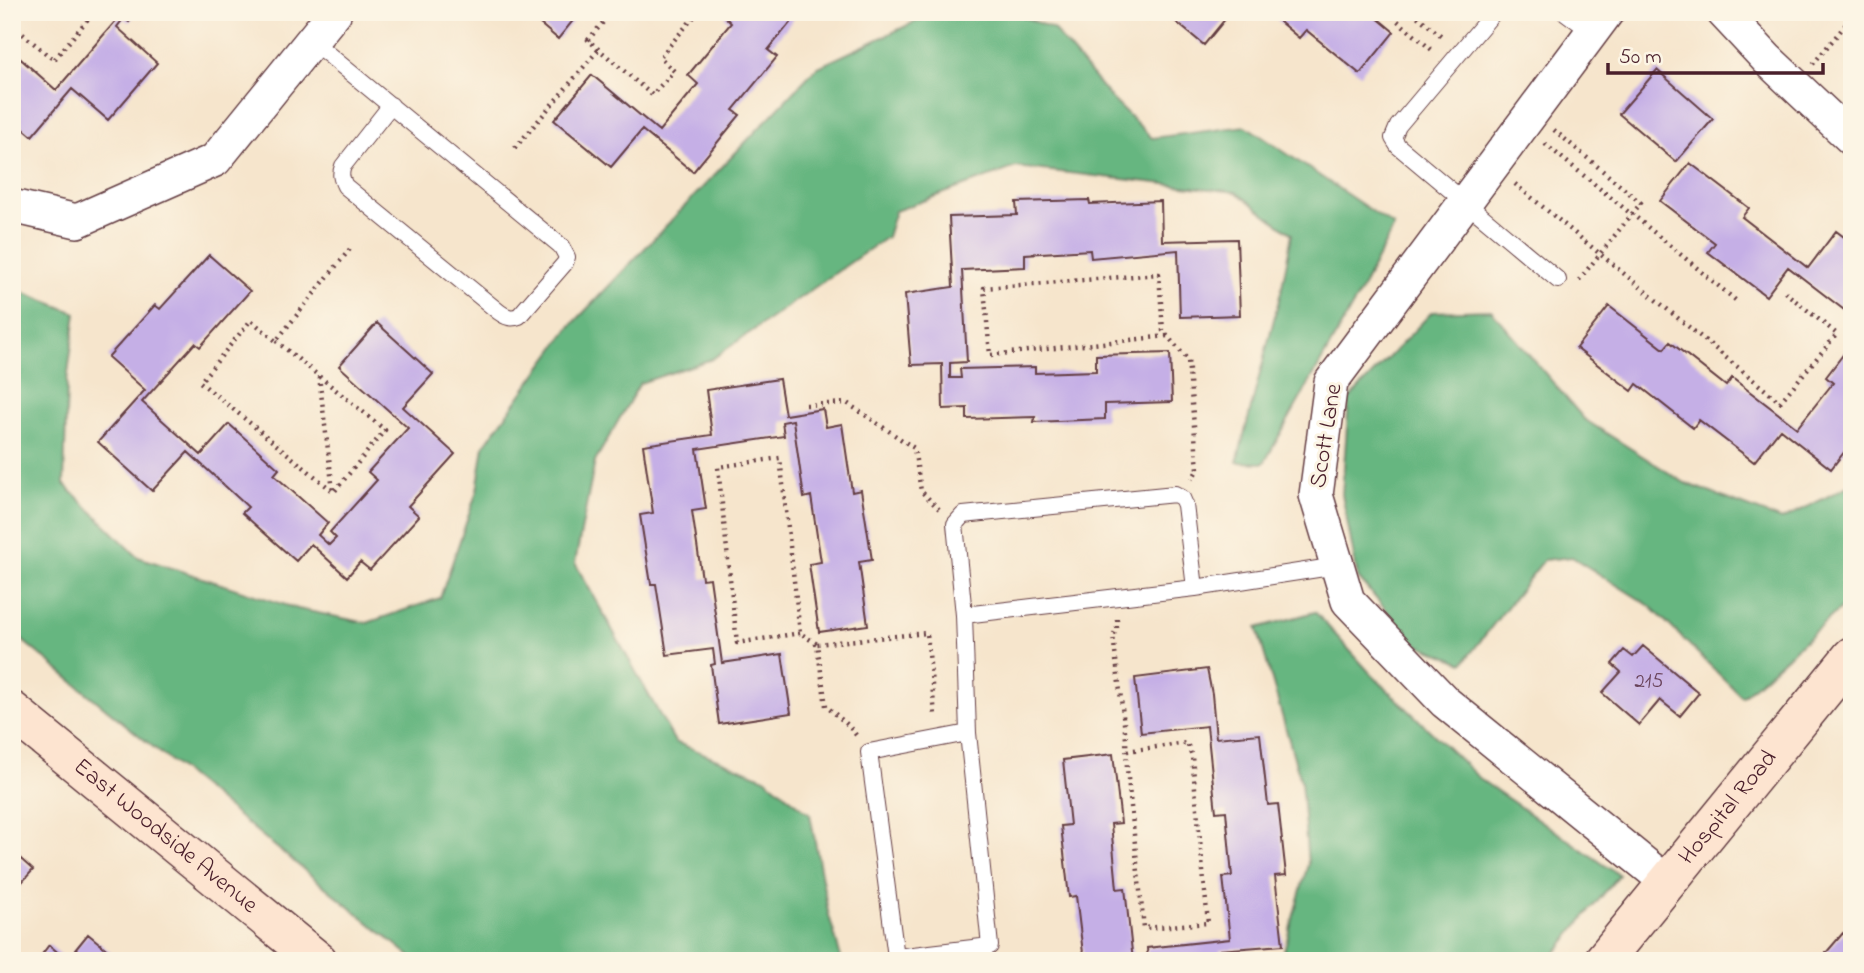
<svg xmlns="http://www.w3.org/2000/svg" width="1864" height="973" viewBox="0 0 1864 973" font-family="'Indie Flower',sans-serif">
  <style>
    .forest { fill: #66b680; stroke: #586a56; stroke-width: 2 }
    .building { fill: #c5afe6 }
    .lines { fill: none; stroke-linecap: round; stroke-linejoin: round }
    .lane-casing { stroke: #643d43; stroke-width: 18 }
    .street-casing { stroke: #643d43; stroke-width: 36 }
    .secondary-casing { stroke: #643d43; stroke-width: 41 }
    .path { stroke: #643d43; stroke-width: 4.5; stroke-dasharray: 2 5; stroke-linecap: butt }
    .lane { stroke: #fff; stroke-width: 16 }
    .street { stroke: #fff; stroke-width: 33 }
    .secondary { stroke: #fde4d0; stroke-width: 38 }
    .labels { text-anchor: middle; dominant-baseline: central; stroke-width: 6; stroke-linejoin: round; paint-order: stroke }
    .number-label { font-size: 21px; fill: #69435a }
    .street-label { font-size: 24px; fill: #4a1f2b; stroke: #fcf5e5 }
  </style>
  <rect width="100%" height="100%" fill="#fcf5e5"/>
  <filter id="ink" filterUnits="userSpaceOnUse"><feTurbulence type="fractalNoise" baseFrequency=".0143" numOctaves="2"/><feDisplacementMap in="SourceGraphic" scale="14" xChannelSelector="R" yChannelSelector="G"/><feConvolveMatrix kernelMatrix="1 2 1 2 8 2 1 2 1" color-interpolation-filters="sRGB"/></filter>
  <filter id="wash" filterUnits="userSpaceOnUse"><feTurbulence type="fractalNoise" baseFrequency=".00686" numOctaves="4" result="noise"/><feDisplacementMap in="SourceGraphic" scale="28" xChannelSelector="R" yChannelSelector="G"/><feGaussianBlur stdDeviation="1.57" result="paint"/><feColorMatrix in="noise" values="0 0 0 0 0 0 0 0 0 0 0 0 0 0 0 0 0 1.4 0 .05"/><feComposite in="paint" operator="in"/></filter>
  <g filter="url(#wash)">
    <rect width="100%" height="100%" fill="#f6e5cc"/>
    <path class="forest" d="M 940,12 L 1012,12 L 1053,29 L 1109,96 L 1152,138 L 1246,126 L 1394,226 L 1357,298 L 1264,463 L 1237,462 L 1281,292 L 1292,234 L 1236,192 L 1016,167 L 895,211 L 887,237 L 712,359 L 640,383 L 595,461 L 575,563 L 675,742 L 765,778 L 810,814 L 828,912 L 842,961 L 416,961 L 12,632 L 12,288 L 76,313 L 67,381 L 64,484 L 138,557 L 298,609 L 367,623 L 440,598 L 477,491 L 484,446 L 570,327 L 816,68 L 934,13 Z
      M 1491,310 L 1584,419 L 1685,483 L 1782,520 L 1852,484 L 1852,598 L 1742,697 L 1650,606 L 1572,557 L 1544,560 L 1463,663 L 1416,644 L 1358,578 L 1342,494 L 1349,399 L 1432,312 Z
      M 1315,612 L 1371,674 L 1481,780 L 1619,875 L 1549,961 L 1281,961 L 1308,864 L 1301,782 L 1257,628 Z"/>
    <g id="blocks">
      <path class="building" d="M 116,12 L 137,12 L 129,22 L 124,18 L 117,27 L 157,63 L 108,120 L 72,89 L 32,136 L 12,119 L 12,40 L 19,46 L 14,53 L 56,90 L 120,16 Z
        M 526,12 L 580,12 L 558,39 Z
        M 729,12 L 799,12 L 768,50 L 777,57 L 733,110 L 740,115 L 693,172 L 642,130 L 611,167 L 554,120 L 592,75 L 659,131 L 698,84 L 688,75 L 731,23 L 725,17 Z
        M 1164,12 L 1231,12 L 1204,45 Z
        M 1268,12 L 1370,12 L 1394,32 L 1360,74 L 1306,30 L 1299,38 Z
        M 1657,70 L 1713,119 L 1676,162 L 1619,114 Z
        M 1690,163 L 1749,208 L 1742,217 L 1808,268 L 1836,231 L 1852,243 L 1852,316 L 1788,267 L 1766,296 L 1708,252 L 1715,243 L 1660,201 Z
        M 1089,200 L 1090,204 L 1161,201 L 1162,241 L 1237,239 L 1240,315 L 1180,317 L 1178,250 L 1091,258 L 1090,250 L 1025,254 L 1025,267 L 962,270 L 967,362 L 950,363 L 950,378 L 961,378 L 960,369 L 1035,367 L 1035,373 L 1096,371 L 1096,355 L 1170,353 L 1172,402 L 1105,404 L 1105,419 L 1034,422 L 1035,417 L 967,419 L 967,408 L 943,409 L 942,364 L 911,365 L 905,294 L 953,287 L 949,217 L 1017,215 L 1016,202 Z
        M 209,255 L 250,291 L 200,347 L 195,343 L 142,402 L 201,455 L 229,424 L 279,469 L 274,475 L 328,523 L 318,535 L 329,545 L 336,538 L 330,532 L 377,480 L 368,472 L 408,428 L 339,366 L 377,323 L 433,374 L 403,407 L 455,454 L 408,506 L 419,516 L 370,570 L 360,562 L 347,577 L 311,544 L 296,561 L 242,513 L 248,507 L 188,452 L 152,491 L 98,442 L 145,390 L 108,357 L 155,305 L 160,309 Z
        M 1609,306 L 1664,349 L 1670,342 L 1726,386 L 1732,378 L 1797,428 L 1833,383 L 1826,377 L 1852,343 L 1852,442 L 1831,469 L 1780,429 L 1754,462 L 1699,420 L 1693,428 L 1637,384 L 1632,391 L 1576,348 Z
        M 779,379 L 785,415 L 823,409 L 826,427 L 842,424 L 852,492 L 861,490 L 872,560 L 859,562 L 868,625 L 819,632 L 809,564 L 821,562 L 811,496 L 804,498 L 793,420 L 782,422 L 784,436 L 697,449 L 706,509 L 692,511 L 702,579 L 710,578 L 722,663 L 782,654 L 791,713 L 719,724 L 711,665 L 715,664 L 713,649 L 667,655 L 656,584 L 651,584 L 640,515 L 653,513 L 643,445 L 712,435 L 706,390 Z
        M 1643,646 L 1699,693 L 1680,716 L 1660,700 L 1639,725 L 1602,693 L 1621,672 L 1612,664 L 1624,650 L 1633,657 Z
        M 1207,669 L 1212,694 L 1216,738 L 1260,734 L 1268,805 L 1278,804 L 1286,875 L 1275,876 L 1283,945 L 1220,950 L 1222,961 L 1148,961 L 1147,948 L 1230,939 L 1223,877 L 1232,876 L 1226,811 L 1216,812 L 1207,726 L 1141,733 L 1135,678 Z
        M 1113,754 L 1121,823 L 1111,824 L 1117,889 L 1125,888 L 1133,961 L 1084,961 L 1076,896 L 1069,897 L 1061,826 L 1070,825 L 1063,760 Z
        M 12,851 L 33,870 L 12,893 Z
        M 1843,933 L 1852,941 L 1852,961 L 1819,961 Z
        M 88,934 L 121,961 L 37,961 L 49,945 L 67,960 Z"/>
    </g>
  </g>
  <g filter="url(#ink)">
    <use href="#blocks" fill-opacity="0" stroke="#643d43" stroke-width="2"/>
    <g class="lines">
      <g class="lane-casing">
        <path id="lane" d="M 1494,12 L 1398,126 L 1393,138 L 1398,146 L 1558,280
          M 1565,12 L 1592,32
          M 312,41 L 561,246 L 567,257 L 565,263 L 519,316 C 511,319 506,317 499,312 L 345,186 C 341,178 340,174 343,166 L 391,105
          M 964,615 L 1195,588
          M 968,733 L 869,752 L 896,957 L 990,946 L 968,733 L 964,615 L 955,524 L 963,515 L 1175,494 L 1182,498 L 1185,505 L 1195,588 L 1337,566"/>
      </g>
      <g class="street-casing">
        <path id="street" d="M 1607,12 L 1331,382 L 1316,495 L 1348,601 L 1445,702 L 1667,882
          M 1723,12 L 1767,59 L 1852,139
          M 12,206 L 77,221 L 215,160 L 335,12"/>
      </g>
      <g class="secondary-casing">
        <g id="secondary">
          <path id="s1" d="M 12,711 L 318,961"/>
          <path id="s2" d="M 1603,961 L 1852,656"/>
        </g>
      </g>
      <path class="path" d="M 612,12 L 588,40 L 652,95 L 674,71 L 660,57 L 698,12
        M 1387,12 L 1432,50
        M 1412,12 L 1444,38
        M 12,25 L 54,60 L 87,20 L 79,12
        M 1813,64 L 1852,17
        M 1554,130 L 1641,203 L 1632,214
        M 1545,144 L 1631,214
        M 515,148 L 599,49
        M 1515,184 L 1780,402 L 1837,334 L 1781,289
        M 1579,280 L 1632,214 L 1739,303
        M 1167,336 L 990,355 L 984,288 L 1159,274 L 1163,331 L 1188,360 L 1198,469 L 1192,479
        M 276,341 L 385,430 L 334,492 L 200,382 L 251,320 L 276,341 L 350,249
        M 319,376 L 333,491
        M 806,405 L 847,403 L 914,448 L 921,491 L 939,509
        M 1117,619 L 1117,628 L 1113,636 L 1126,739 L 1127,769 L 1144,928 L 1208,923 L 1192,757 L 1187,743 L 1127,751
        M 800,633 L 737,643 L 718,467 L 780,458 L 800,633 L 817,644
        M 856,735 L 848,725 L 826,706 L 817,644 L 927,633 L 935,715"/>
      <use href="#lane" class="lane"/>
      <use href="#street" class="street"/>
      <use href="#secondary" class="secondary"/>
    </g>
  </g>
  <g class="labels">
    <g class="number-label">
      <text x="1649" y="682">215</text>
    </g>
    <g class="street-label">
      <text transform="translate(1327 436) rotate(-81)">Scott Lane</text>
      <text stroke="none"><textPath href="#s2" startOffset="198">Hospital Road</textPath></text>
      <text stroke="none"><textPath href="#s1" startOffset="198">East Woodside Avenue</textPath></text>
    </g>
  </g>
  <rect width="1864" height="973" fill="none" stroke="#fcf5e5" stroke-width="42"/>
  <path d="M1608 63v10h215v-10" fill="none" stroke="#4a1f2b" stroke-width="3.5"/>
  <text x="1619" y="63" font-size="21" fill="#4a1f2b" stroke="#fcf5e5" stroke-width="5" paint-order="stroke">50 m</text>
</svg>
